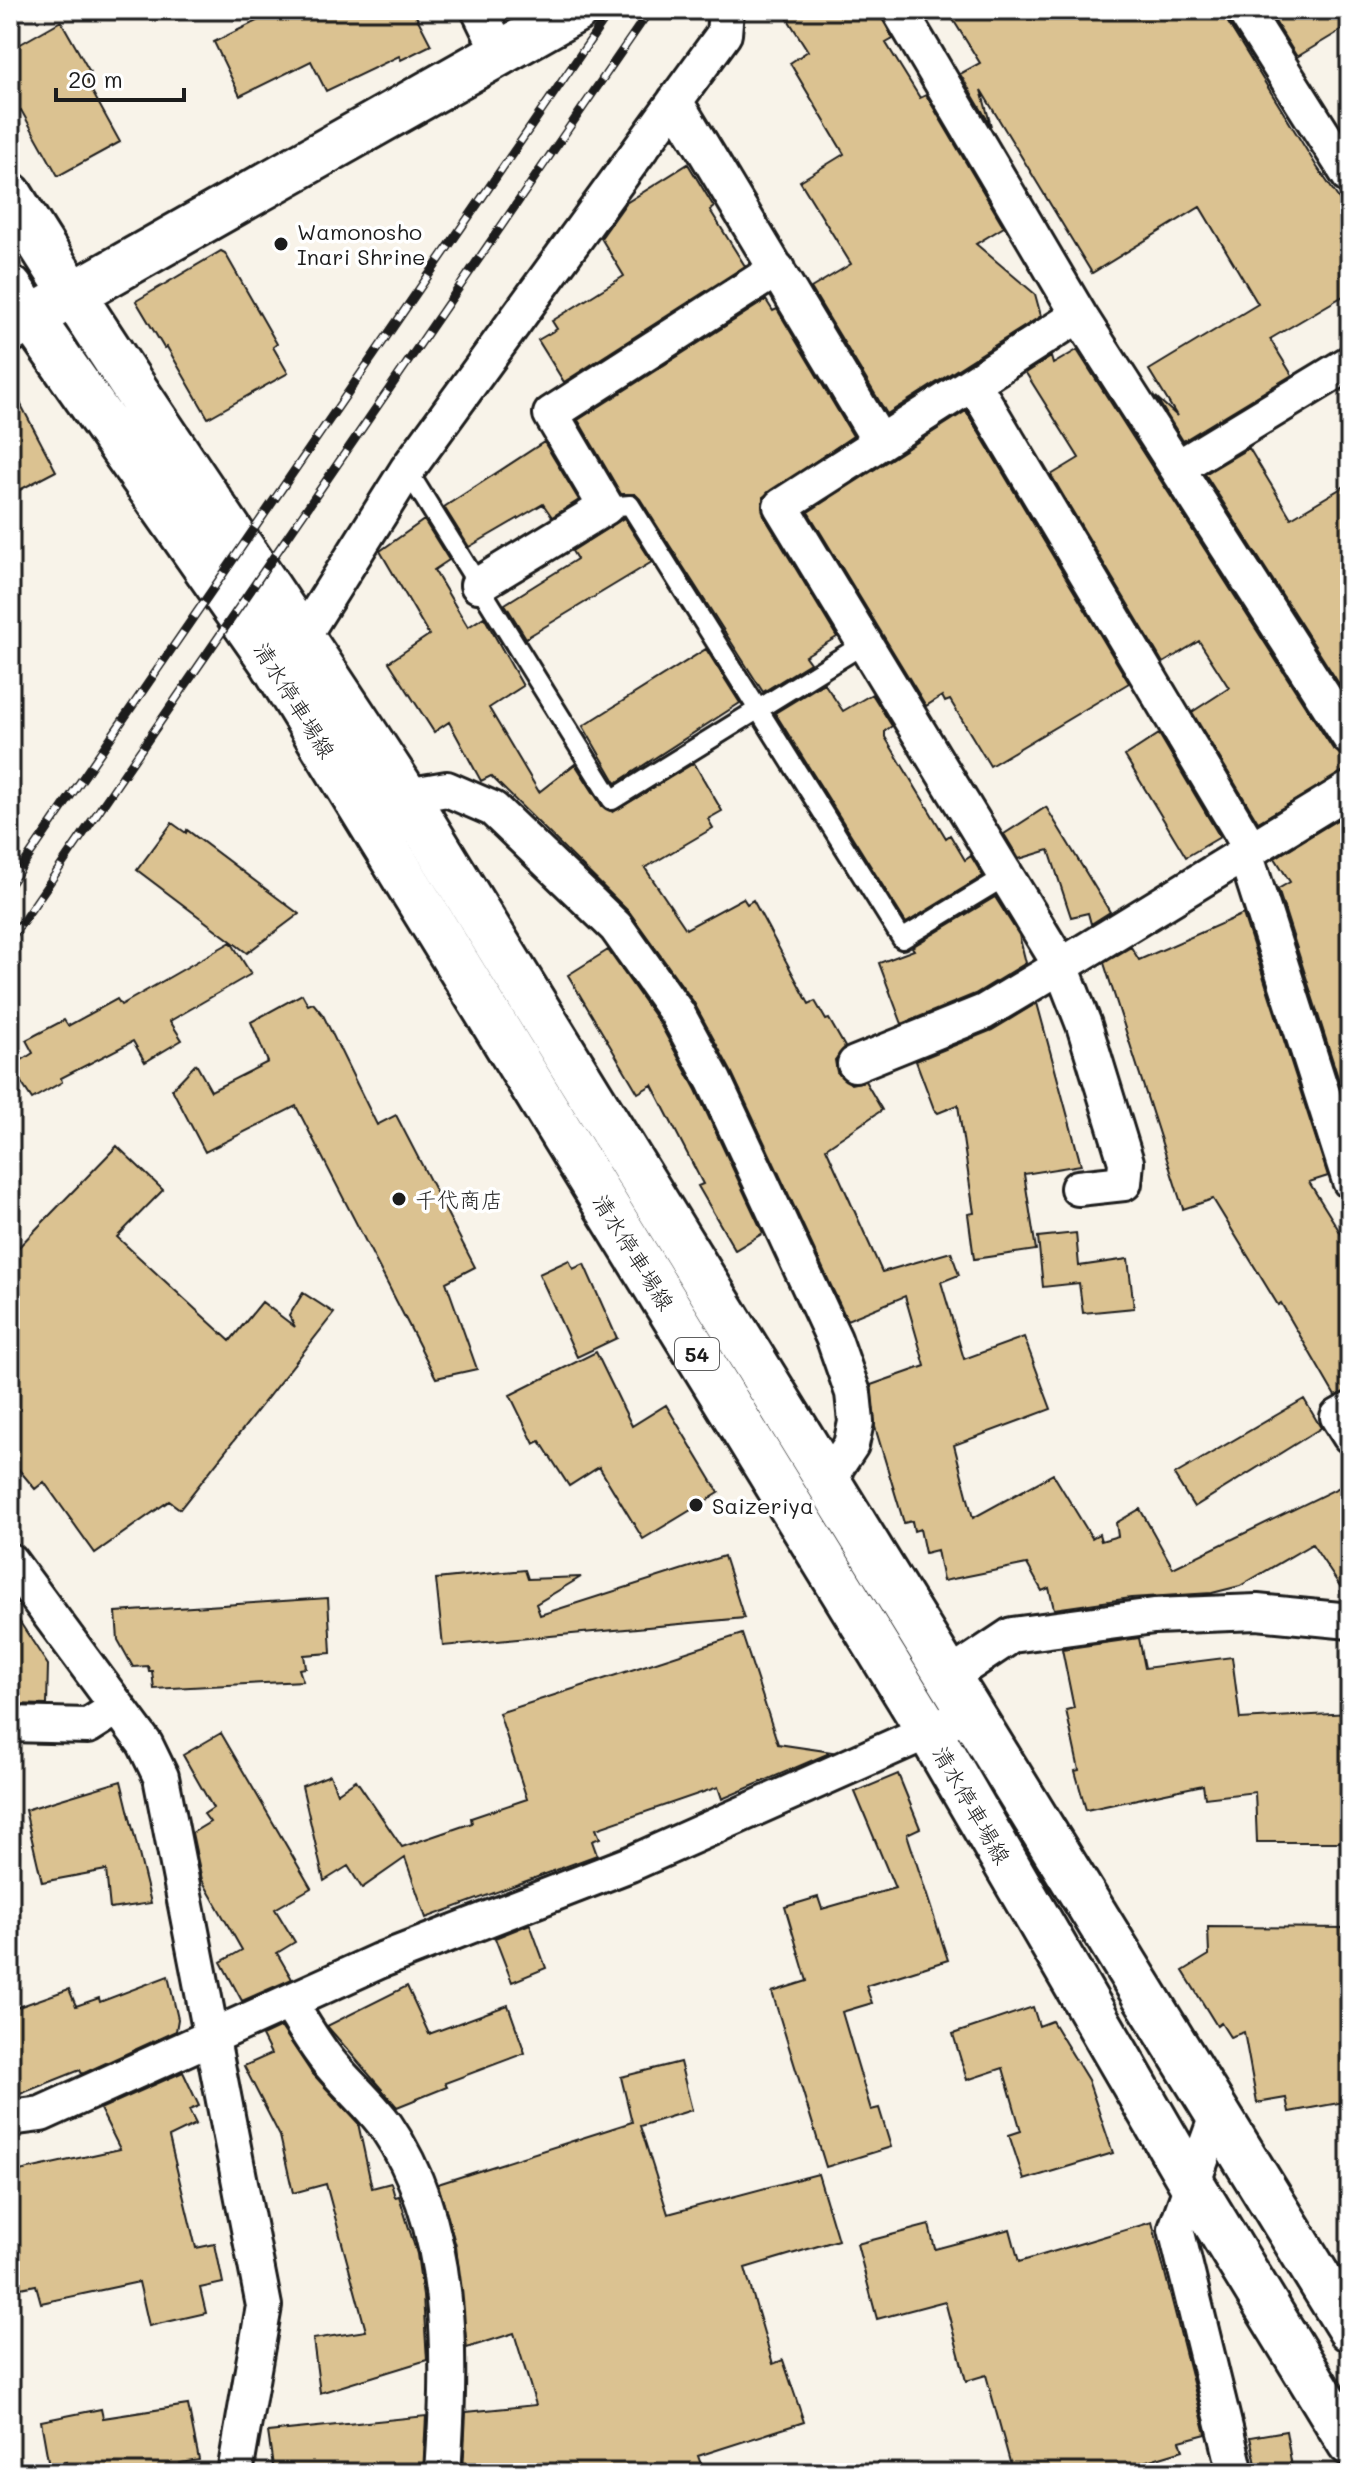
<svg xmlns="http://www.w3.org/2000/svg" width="1360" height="2483" viewBox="0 0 1360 2483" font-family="Mali,'Klee One',sans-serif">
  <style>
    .building { fill: #dbc291; stroke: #1c1c1c; stroke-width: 2 }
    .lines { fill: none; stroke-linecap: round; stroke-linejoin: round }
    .service-casing { stroke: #1c1c1c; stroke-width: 24 }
    .minor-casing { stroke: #1c1c1c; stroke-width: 40 }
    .tertiary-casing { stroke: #1c1c1c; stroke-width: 50 }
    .primary-casing { stroke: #1c1c1c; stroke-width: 50 }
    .service { stroke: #fff; stroke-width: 18 }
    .minor { stroke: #fff; stroke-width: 34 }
    .tertiary { stroke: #fff; stroke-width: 44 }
    .primary { stroke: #fff; stroke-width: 44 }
    .rail-casing { stroke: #1c1c1c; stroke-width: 9 }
    .rail { stroke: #fff; stroke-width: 6; stroke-dasharray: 18; stroke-linecap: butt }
    .poi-dot { fill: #1c1c1c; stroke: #fff; stroke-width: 3 }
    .labels { text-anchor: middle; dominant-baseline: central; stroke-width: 7; stroke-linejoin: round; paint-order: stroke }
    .shield { fill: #fff; stroke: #606060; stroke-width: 2 }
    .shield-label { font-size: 20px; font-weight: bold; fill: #1c1c1c }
    .poi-label { font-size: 22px; fill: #1c1c1c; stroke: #fff; text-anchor: start }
    .street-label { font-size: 22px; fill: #1c1c1c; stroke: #fff }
  </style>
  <rect width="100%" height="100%" fill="#f8f3e9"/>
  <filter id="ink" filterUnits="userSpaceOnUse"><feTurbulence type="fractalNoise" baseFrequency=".0125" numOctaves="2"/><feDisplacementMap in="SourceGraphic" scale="16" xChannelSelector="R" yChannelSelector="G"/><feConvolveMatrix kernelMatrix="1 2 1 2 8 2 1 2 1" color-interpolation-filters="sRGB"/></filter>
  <g filter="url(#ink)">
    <path class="building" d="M 279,10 L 413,10 L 431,45 L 401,60 L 399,56 L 326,91 L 311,61 L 240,96 L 214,42 Z
      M 782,10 L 879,10 L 893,39 L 886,43 L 920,98 L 926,95 L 1004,227 L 976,244 L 1035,294 L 1041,316 L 887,414 L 811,288 L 851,264 L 800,181 L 844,154 L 790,63 L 808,51 Z
      M 947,10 L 1224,10 L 1227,21 L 1317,167 L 1350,215 L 1350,292 L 1270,339 L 1292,375 L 1183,441 L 1156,397 L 1177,416 L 1149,370 L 1258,304 L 1200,207 L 1092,273 L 981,90 L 991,126 L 960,74 L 980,63 Z
      M 1268,10 L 1350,10 L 1350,25 L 1297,57 Z
      M 61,21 L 90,72 L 86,74 L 89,86 L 120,142 L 58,176 L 21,110 L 10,116 L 10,50 Z
      M 688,164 L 714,207 L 710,210 L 745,266 L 564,382 L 538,340 L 557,329 L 552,321 L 624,276 L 601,238 L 626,203 Z
      M 221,251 L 225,253 L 277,344 L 273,347 L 288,373 L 208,418 L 167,347 L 164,348 L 136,301 Z
      M 766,300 L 773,311 L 777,309 L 853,436 L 763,497 L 764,516 L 837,637 L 805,656 L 810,663 L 763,692 L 640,499 L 635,494 L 621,494 L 578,420 Z
      M 1077,350 L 1333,749 L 1350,758 L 1350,769 L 1258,822 L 1192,712 L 1229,688 L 1199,641 L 1163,663 L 1051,475 L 1079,458 L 1026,373 L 1051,357 L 1053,364 Z
      M 10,384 L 56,471 L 10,495 Z
      M 966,411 L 1129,683 L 990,766 L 950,700 L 945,702 L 942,696 L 926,706 L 808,512 Z
      M 544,442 L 579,500 L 552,517 L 543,504 L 469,547 L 444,507 Z
      M 1249,448 L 1291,518 L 1350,483 L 1350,701 L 1205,474 Z
      M 624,518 L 652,562 L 526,638 L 505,604 L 577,559 L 572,551 Z
      M 424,520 L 449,560 L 434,570 L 468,627 L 484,617 L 523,686 L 489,708 L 539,792 L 575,764 L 602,806 L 613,812 L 694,763 L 722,811 L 708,819 L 713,828 L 645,868 L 686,929 L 743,898 L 747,904 L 753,900 L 809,1004 L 815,1001 L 826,1020 L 829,1019 L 845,1047 L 835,1060 L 837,1072 L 851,1084 L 865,1081 L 882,1110 L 826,1148 L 882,1272 L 951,1252 L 959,1275 L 941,1282 L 964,1359 L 1024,1337 L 1051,1409 L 954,1445 L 973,1518 L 1053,1474 L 1092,1538 L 1099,1534 L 1101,1541 L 1118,1536 L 1116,1523 L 1140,1509 L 1173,1568 L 1350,1482 L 1350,1601 L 1312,1544 L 1240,1586 L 1212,1593 L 1131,1598 L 1054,1609 L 1049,1588 L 1042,1591 L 1027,1564 L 943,1581 L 937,1550 L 925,1553 L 920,1529 L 914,1531 L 912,1521 L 904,1523 L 875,1427 L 871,1385 L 925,1366 L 905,1296 L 847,1320 L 732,1073 L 693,1001 L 630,913 L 491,776 L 481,781 L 449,722 L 434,732 L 389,662 L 429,635 L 380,551 Z
      M 706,649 L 740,703 L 616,783 L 583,726 Z
      M 824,683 L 843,711 L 872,694 L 892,726 L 885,731 L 885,737 L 946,838 L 950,835 L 965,860 L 971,856 L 983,876 L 906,923 L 775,713 Z
      M 1159,734 L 1220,837 L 1186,857 L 1125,756 Z
      M 1046,807 L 1110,912 L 1091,924 L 1088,913 L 1071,917 L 1049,850 L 1019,859 L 1004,834 Z
      M 1350,812 L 1350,1115 L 1278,889 L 1290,882 L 1275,858 Z
      M 172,823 L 186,833 L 187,830 L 299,914 L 247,953 L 137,870 Z
      M 995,897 L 1019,935 L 1026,963 L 975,994 L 902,1024 L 879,963 L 914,950 L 912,947 Z
      M 1243,914 L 1328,1176 L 1309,1182 L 1350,1248 L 1350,1390 L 1335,1396 L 1281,1303 L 1278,1305 L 1213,1199 L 1183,1209 L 1104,963 L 1131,947 L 1139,960 Z
      M 231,942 L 251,974 L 170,1021 L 182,1040 L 145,1062 L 133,1041 L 61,1078 L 62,1082 L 32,1099 L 11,1067 L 33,1053 L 26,1040 L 64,1020 L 68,1026 L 117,999 L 121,1005 Z
      M 608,950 L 660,1024 L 696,1090 L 763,1233 L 735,1250 L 698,1186 L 703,1184 L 652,1085 L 638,1093 L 568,975 Z
      M 302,994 L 308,1005 L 313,1003 L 323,1015 L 377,1125 L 396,1115 L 475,1267 L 446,1282 L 477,1369 L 436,1378 L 296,1106 L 205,1152 L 172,1089 L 196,1064 L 211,1091 L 268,1062 L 251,1022 Z
      M 1037,1003 L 1081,1165 L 1024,1174 L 1036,1250 L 974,1259 L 968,1214 L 974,1213 L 958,1105 L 938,1113 L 934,1109 L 916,1061 L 992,1030 Z
      M 117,1146 L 163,1190 L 117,1237 L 230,1341 L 262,1302 L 295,1327 L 289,1316 L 303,1293 L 334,1313 L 180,1509 L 169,1501 L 95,1553 L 44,1482 L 35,1489 L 10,1459 L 10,1256 Z
      M 1076,1233 L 1079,1266 L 1128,1259 L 1134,1308 L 1083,1313 L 1079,1283 L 1043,1287 L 1038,1237 Z
      M 569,1260 L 573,1269 L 584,1264 L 617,1338 L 577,1357 L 539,1274 Z
      M 596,1352 L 632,1426 L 666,1405 L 719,1493 L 643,1539 L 599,1467 L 569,1486 L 540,1441 L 534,1444 L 510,1395 Z
      M 1304,1399 L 1321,1428 L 1194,1507 L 1174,1475 Z
      M 724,1556 L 744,1618 L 443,1646 L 436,1579 L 525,1570 L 528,1579 L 581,1577 L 536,1604 L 540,1615 Z
      M 328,1598 L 331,1653 L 304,1655 L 306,1668 L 299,1669 L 303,1681 L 154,1689 L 152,1671 L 149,1671 L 148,1666 L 133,1667 L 118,1640 L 116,1612 Z
      M 10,1607 L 48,1665 L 47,1705 L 10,1704 Z
      M 742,1634 L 778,1744 L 832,1752 L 722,1799 L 718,1787 L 596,1829 L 600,1838 L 592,1841 L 597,1855 L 426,1918 L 405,1858 L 362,1888 L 348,1866 L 324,1881 L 302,1786 L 330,1775 L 337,1793 L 356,1780 L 402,1847 L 472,1823 L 471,1818 L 527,1799 L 499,1713 Z
      M 1139,1638 L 1145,1668 L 1232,1657 L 1240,1719 L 1350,1713 L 1350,1842 L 1257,1842 L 1255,1792 L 1205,1798 L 1203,1785 L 1086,1810 L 1075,1771 L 1079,1770 L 1066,1710 L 1074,1708 L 1062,1649 Z
      M 221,1733 L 311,1888 L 275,1909 L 295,1942 L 277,1953 L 292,1979 L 242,2001 L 221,1962 L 242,1950 L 202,1880 L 192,1833 L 210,1822 L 204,1814 L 213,1808 L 183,1755 Z
      M 898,1774 L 920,1828 L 907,1834 L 948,1960 L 866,1986 L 872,2003 L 842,2012 L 871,2110 L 879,2108 L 891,2147 L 826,2167 L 772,1992 L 807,1981 L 785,1907 L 818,1897 L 822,1909 L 895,1888 L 855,1792 Z
      M 121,1781 L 151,1903 L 110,1909 L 106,1870 L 42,1882 L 25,1810 Z
      M 530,1924 L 546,1968 L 512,1982 L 495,1938 Z
      M 1208,1927 L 1350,1928 L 1350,2101 L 1289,2112 L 1286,2098 L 1257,2103 L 1244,2032 L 1230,2037 L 1221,2023 L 1217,2026 L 1183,1971 L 1209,1955 Z
      M 168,1976 L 178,2019 L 176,2031 L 82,2074 L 80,2070 L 10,2098 L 10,2010 L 69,1989 L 76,2006 L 99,1998 L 100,2002 Z
      M 407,1986 L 429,2034 L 508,2005 L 525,2053 L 445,2083 L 447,2087 L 397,2107 L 327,2026 Z
      M 1033,2007 L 1039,2026 L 1052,2021 L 1088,2080 L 1113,2153 L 1024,2180 L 1009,2135 L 1021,2131 L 1003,2068 L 967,2080 L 953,2034 Z
      M 281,2027 L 311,2072 L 358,2123 L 372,2188 L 391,2183 L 395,2197 L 399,2196 L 417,2254 L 423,2296 L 427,2360 L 320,2393 L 313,2339 L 366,2331 L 326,2184 L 293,2193 L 280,2136 L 244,2066 L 271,2054 L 262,2036 Z
      M 680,2062 L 692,2110 L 640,2126 L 668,2214 L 818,2174 L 838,2240 L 745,2268 L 773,2364 L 783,2360 L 804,2422 L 698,2456 L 704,2473 L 463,2473 L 466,2412 L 536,2405 L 514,2333 L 467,2348 L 456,2246 L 438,2184 L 632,2122 L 621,2077 Z
      M 183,2072 L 199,2106 L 189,2110 L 196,2124 L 169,2137 L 196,2248 L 215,2244 L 223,2283 L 200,2288 L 206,2313 L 149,2326 L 139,2282 L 41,2303 L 36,2285 L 10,2290 L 10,2173 L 120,2149 L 100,2109 Z
      M 1152,2222 L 1206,2434 L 1180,2441 L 1183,2450 L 1107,2473 L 1013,2473 L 986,2375 L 966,2381 L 945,2301 L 877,2319 L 857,2244 L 929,2225 L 935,2249 L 1010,2229 L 1019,2262 Z
      M 188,2405 L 199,2460 L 180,2463 L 182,2473 L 68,2473 L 66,2462 L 49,2466 L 41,2421 L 101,2409 L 103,2418 Z
      M 426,2416 L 423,2473 L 274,2473 L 268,2432 Z
      M 1286,2431 L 1293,2473 L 1258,2473 L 1250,2437 Z"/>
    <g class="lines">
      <g class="service-casing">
        <path id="service" d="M 407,470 L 612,800 L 865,643
          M 606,507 L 630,505 L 902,939 L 1006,876"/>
      </g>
      <g class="minor-casing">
        <path id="minor" d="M 479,10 L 500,53
          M 899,10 L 1079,315 L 1350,738
          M 1244,10 L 1350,177
          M 675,101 L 880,442
          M 1079,315 L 781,506 L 1061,966 L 1350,789
          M 973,383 L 1251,849
          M 1177,468 L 1350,363
          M 478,585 L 606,507 L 551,414 L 777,269
          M 303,636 L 407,470 L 724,34 L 726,10
          M 406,796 L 447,789 L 493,809 L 616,927 L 677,1013 L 714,1081 L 834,1339 L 853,1393 L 856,1422 L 851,1445 L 829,1478
          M 1245,853 L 1350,1181
          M 855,1064 L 984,1012 L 1061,966 L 1084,1025 L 1126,1162 L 1124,1183 L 1078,1188
          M 1350,1410 L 1338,1417 L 1350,1436
          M 10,1561 L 145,1744 L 161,1777 L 264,2306 L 235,2473
          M 949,1677 L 1012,1635 L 1154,1616 L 1257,1612 L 1350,1621
          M 10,1724 L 88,1726 L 118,1707
          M 289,2002 C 303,2024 316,2048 333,2067 C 350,2087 371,2105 386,2126 C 455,2227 451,2357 443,2473
          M 1218,2113 L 1176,2229 L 1236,2473
          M 10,2118 L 41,2114 L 379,1961 L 630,1864 L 951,1721"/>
      </g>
      <g class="tertiary-casing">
        <path id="tertiary" d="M 10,330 L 576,10"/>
      </g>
      <g class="primary-casing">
        <path id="primary" d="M 10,195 C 136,399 276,594 406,796 L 1350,2329
          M 10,288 L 272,662 L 929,1731 L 1192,2184 L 1350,2443"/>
      </g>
      <use href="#service" class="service"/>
      <use href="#minor" class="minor"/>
      <use href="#tertiary" class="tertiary"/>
      <use href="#primary" class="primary"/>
      <g class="rail-casing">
        <path id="rail" d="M 10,884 L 611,10
          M 10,940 L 650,10"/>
      </g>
      <use href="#rail" class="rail"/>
    </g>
  </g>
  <g class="poi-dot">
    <circle cx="281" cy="244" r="8"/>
    <circle cx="399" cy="1199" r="8"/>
    <circle cx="696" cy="1505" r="8"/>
  </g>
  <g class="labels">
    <rect class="shield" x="675" y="1338" width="44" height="32" rx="6"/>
    <g class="shield-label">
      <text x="697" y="1354">54</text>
    </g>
    <g class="poi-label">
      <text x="297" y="231">Wamonosho<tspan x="297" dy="25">Inari Shrine</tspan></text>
      <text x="415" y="1199">千代商店</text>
      <text x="712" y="1505">Saizeriya</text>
    </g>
    <g class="street-label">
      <text transform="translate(295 700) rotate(58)">清水停車場線</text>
      <text transform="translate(634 1252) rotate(58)">清水停車場線</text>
      <text transform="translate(972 1805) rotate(60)">清水停車場線</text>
    </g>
  </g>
  <rect width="1360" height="2483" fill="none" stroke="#fff" stroke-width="40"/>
  <rect x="20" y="20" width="1320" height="2443" fill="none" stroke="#1c1c1c" stroke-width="3" filter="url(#ink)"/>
  <path d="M56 88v12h128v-12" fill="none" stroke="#1c1c1c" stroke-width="4"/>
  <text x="68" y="88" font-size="24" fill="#1c1c1c" stroke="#ffffff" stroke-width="6" paint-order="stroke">20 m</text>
</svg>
